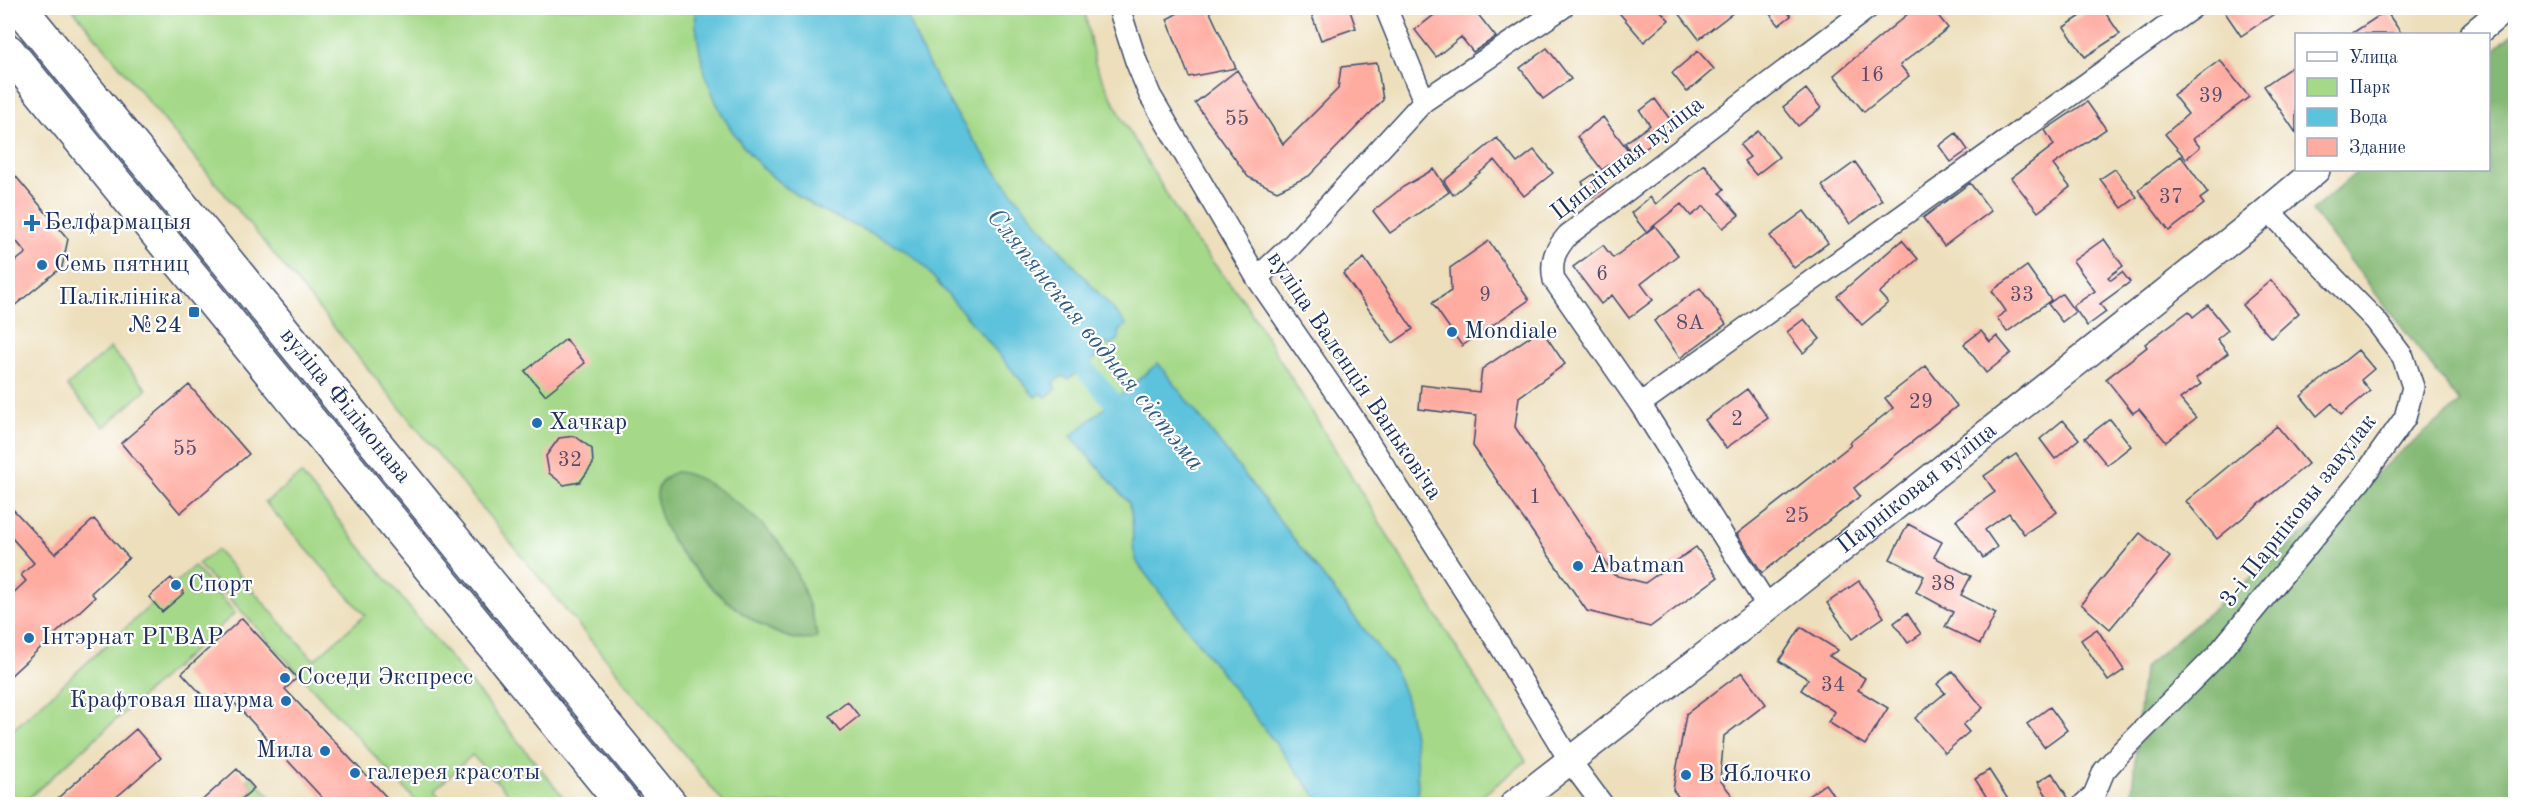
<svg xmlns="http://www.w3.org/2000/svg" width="2523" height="812" viewBox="0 0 2523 812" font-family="'Old Standard TT',serif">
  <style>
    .green { fill: #a5d989; stroke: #608474; stroke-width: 1.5 }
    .forest { fill: #84b975; stroke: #50746a; stroke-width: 1.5 }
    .water { fill: #5dc2db; stroke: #3c789c; stroke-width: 1.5 }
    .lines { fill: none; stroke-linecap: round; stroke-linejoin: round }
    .canal { stroke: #5dc2db; stroke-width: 20 }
    .building { fill: #feaba0 }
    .minor-casing { stroke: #3a496c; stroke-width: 24 }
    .tertiary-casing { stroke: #3a496c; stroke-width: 30 }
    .primary-casing { stroke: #3a496c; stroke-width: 36 }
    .minor { stroke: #fff; stroke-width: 21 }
    .tertiary { stroke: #fff; stroke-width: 27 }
    .primary { stroke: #fff; stroke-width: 33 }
    .poi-dot { fill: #1f6fb2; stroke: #fff; stroke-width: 2 }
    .labels { text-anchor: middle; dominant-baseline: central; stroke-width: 4.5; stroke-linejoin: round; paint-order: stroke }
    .number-label { font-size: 21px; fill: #544e6e }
    .street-label { font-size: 24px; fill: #1b2f5e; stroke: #fff }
    .poi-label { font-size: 24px; fill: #1b2f5e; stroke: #fff; text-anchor: start }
    .water-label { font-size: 26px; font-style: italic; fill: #2f5b84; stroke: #fff }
  </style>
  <rect width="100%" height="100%" fill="#fff"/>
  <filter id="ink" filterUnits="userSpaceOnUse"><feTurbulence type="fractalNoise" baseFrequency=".0167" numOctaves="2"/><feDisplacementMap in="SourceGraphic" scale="12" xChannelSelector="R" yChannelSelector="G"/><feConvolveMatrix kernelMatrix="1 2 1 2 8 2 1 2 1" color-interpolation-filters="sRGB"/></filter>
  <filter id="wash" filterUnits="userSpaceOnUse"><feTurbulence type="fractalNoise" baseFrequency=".008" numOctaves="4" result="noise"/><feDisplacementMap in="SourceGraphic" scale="24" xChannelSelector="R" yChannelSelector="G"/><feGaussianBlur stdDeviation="1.35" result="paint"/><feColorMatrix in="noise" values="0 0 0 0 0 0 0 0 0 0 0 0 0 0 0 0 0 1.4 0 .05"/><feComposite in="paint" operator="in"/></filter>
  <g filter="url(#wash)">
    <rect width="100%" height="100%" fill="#eddfbc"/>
    <path class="green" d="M 72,8 L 1084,8 L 1095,64 L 1125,124 L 1190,234 L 1244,301 L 1526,761 L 1472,804 L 725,804 Z
      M 110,348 L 147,389 L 104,427 L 67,386 Z
      M 301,474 L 569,804 L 518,804 L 472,755 L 434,791 L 446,804 L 419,804 L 198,564 L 217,550 L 314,660 L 365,615 L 264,501 L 266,502 Z
      M 194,566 L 235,613 L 22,804 L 8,804 L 8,734 Z
      M 251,776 L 277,804 L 248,804 L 243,799 L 254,788 L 247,780 Z"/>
    <path class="forest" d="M 2515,31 L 2515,804 L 2131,804 L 2143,668 L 2460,403 L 2312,211 L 2359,170 L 2488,170 L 2489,55 Z
      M 676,472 C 706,473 761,520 780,544 C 794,561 815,616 817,638 C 757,658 603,497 676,472 Z"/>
    <path class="water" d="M 695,8 L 904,8 C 949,132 1041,228 1127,325 L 1118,332 L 1119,339 L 1110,346 L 1104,343 L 1097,349 L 1098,356 L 1089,363 L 1082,360 L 1075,366 L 1077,373 L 1068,379 L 1062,376 L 1053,383 L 1056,389 L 1046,397 L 1041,393 L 1035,397 L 920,262 C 892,238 859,229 827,213 C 744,171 698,100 695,8 Z
      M 1158,363 L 1393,667 C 1416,711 1416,756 1419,804 L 1322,804 L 1138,564 C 1128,544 1137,523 1128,502 L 1071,436 Z"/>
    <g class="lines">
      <path class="canal" d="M 1063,344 L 1130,421"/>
    </g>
    <g id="blocks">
      <path class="building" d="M 1187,8 L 1208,8 L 1236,68 L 1189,77 L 1167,19 Z
        M 1309,8 L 1349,8 L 1356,28 L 1321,40 Z
        M 1443,8 L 1473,8 L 1496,37 L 1473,52 L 1461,37 L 1436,57 L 1415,30 Z
        M 1615,8 L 1658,8 L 1669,20 L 1644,42 Z
        M 1675,8 L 1739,8 L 1699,39 Z
        M 1765,8 L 1784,8 L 1791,16 L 1779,25 Z
        M 1915,8 L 1932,8 L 1948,28 L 1900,65 L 1909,76 L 1864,112 L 1834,75 Z
        M 2093,8 L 2102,8 L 2120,34 L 2085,57 L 2064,27 Z
        M 2222,8 L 2283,8 L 2241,36 Z
        M 2386,11 L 2402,34 L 2351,34 Z
        M 1547,48 L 1571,79 L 1543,99 L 1520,68 Z
        M 1698,51 L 1714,69 L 1687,92 L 1672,73 Z
        M 2220,60 L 2249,97 L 2193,139 L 2200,147 L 2186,159 L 2165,134 L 2188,114 L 2173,95 Z
        M 1377,63 L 1383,100 L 1309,176 L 1277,191 L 1248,177 L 1195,103 L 1237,70 L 1283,144 L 1338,89 L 1341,67 Z
        M 2296,64 L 2296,133 L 2264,86 Z
        M 1806,89 L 1821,108 L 1798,126 L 1783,107 Z
        M 1655,99 L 1675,126 L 1634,157 L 1625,143 L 1650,125 L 1640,111 Z
        M 2087,102 L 2106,129 L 2053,165 L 2070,187 L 2038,212 L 2011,178 L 2054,145 L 2045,130 Z
        M 1603,117 L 1628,150 L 1602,170 L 1577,137 Z
        M 1758,131 L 1779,157 L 1756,175 L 1744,161 L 1750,157 L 1740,145 Z
        M 1956,133 L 1968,150 L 1951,162 L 1939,146 Z
        M 1497,138 L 1517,163 L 1534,150 L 1553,173 L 1524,196 L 1495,160 L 1453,195 L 1444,181 Z
        M 2181,156 L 2208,193 L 2200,199 L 2204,204 L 2169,231 L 2138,190 Z
        M 1855,162 L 1882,200 L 1850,224 L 1822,186 Z
        M 1704,164 L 1724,189 L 1720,193 L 1739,215 L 1723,228 L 1704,206 L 1691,216 L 1681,204 L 1646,232 L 1631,213 L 1650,197 L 1656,204 Z
        M 8,167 L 68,239 L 62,267 L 8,311 L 8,267 L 26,253 L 8,231 Z
        M 1434,169 L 1449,192 L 1390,233 L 1373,211 L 1403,187 Z
        M 2115,169 L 2137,197 L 2122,208 L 2100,179 Z
        M 1594,174 L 1604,189 L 1592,197 L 1582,182 Z
        M 1970,183 L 1991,211 L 1944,246 L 1923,218 Z
        M 1804,211 L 1828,243 L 1794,268 L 1770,236 Z
        M 1655,226 L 1678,255 L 1641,284 L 1653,300 L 1629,318 L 1612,295 L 1601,304 L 1573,267 L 1603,245 L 1613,258 Z
        M 2104,239 L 2123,266 L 2108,277 L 2111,280 L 2122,272 L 2130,282 L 2100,304 L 2106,312 L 2087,326 L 2073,306 L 2095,291 L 2073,261 Z
        M 1902,240 L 1918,259 L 1879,293 L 1888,303 L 1862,325 L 1837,296 Z
        M 1489,241 L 1529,300 L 1462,346 L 1432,303 L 1451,291 L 1450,268 Z
        M 1364,258 L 1413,329 L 1393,343 L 1343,274 Z
        M 2027,266 L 2051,300 L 2007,332 L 1997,318 L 2006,311 L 1992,291 Z
        M 2271,280 L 2299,313 L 2271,338 L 2242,305 Z
        M 1700,288 L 1726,324 L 1680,358 L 1654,321 Z
        M 2062,294 L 2075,312 L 2062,322 L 2048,304 Z
        M 2208,305 L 2228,330 L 2217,339 L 2228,353 L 2196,378 L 2201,384 L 2180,399 L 2196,418 L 2166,442 L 2139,409 L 2133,413 L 2106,379 L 2147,347 L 2145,344 L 2189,311 L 2193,317 Z
        M 1804,319 L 1820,339 L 1803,353 L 1787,332 Z
        M 1541,329 L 1565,364 L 1519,397 L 1515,427 L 1614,575 L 1645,583 L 1696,547 L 1718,577 L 1650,627 L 1587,611 L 1473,446 L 1476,416 L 1419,409 L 1421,385 L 1479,392 L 1482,369 Z
        M 1981,331 L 1990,342 L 1997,336 L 2011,353 L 1986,373 L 1964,344 Z
        M 566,339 L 585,363 L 545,395 L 525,371 Z
        M 2358,350 L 2374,369 L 2361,380 L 2370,391 L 2341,415 L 2332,403 L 2317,416 L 2301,396 Z
        M 1926,366 L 1957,406 L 1854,488 L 1860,496 L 1762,573 L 1737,534 L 1851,445 L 1849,443 L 1893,408 L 1885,398 Z
        M 189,385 L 249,454 L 180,513 L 121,443 Z
        M 1747,389 L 1768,418 L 1726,448 L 1705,420 Z
        M 2110,419 L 2131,446 L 2107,465 L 2085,438 Z
        M 2063,420 L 2079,439 L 2055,459 L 2040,439 Z
        M 2277,426 L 2308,464 L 2217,539 L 2186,501 Z
        M 575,436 L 592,449 L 593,464 L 580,482 L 564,485 L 549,473 L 546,456 L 559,438 Z
        M 2016,454 L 2057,512 L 2024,534 L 2009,513 L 1985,530 L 1997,547 L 1983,558 L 1956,520 L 1995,492 L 1984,476 Z
        M 8,504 L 55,554 L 94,519 L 129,558 L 91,593 L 95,597 L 8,678 L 8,598 L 26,581 L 21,575 L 34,563 L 11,537 L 8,537 Z
        M 1908,524 L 1942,542 L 1934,557 L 1971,576 L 1961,595 L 1996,613 L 1980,644 L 1945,627 L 1953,612 L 1916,592 L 1924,576 L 1890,559 Z
        M 2140,533 L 2170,557 L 2110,629 L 2081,604 Z
        M 171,578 L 184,593 L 162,612 L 149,597 Z
        M 1859,581 L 1884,617 L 1852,639 L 1827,603 Z
        M 1907,613 L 1921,634 L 1908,643 L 1894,623 Z
        M 242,618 L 297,678 L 285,689 L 393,804 L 328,804 L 227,695 L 213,707 L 182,673 Z
        M 1801,627 L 1838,650 L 1829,656 L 1865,678 L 1858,690 L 1888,708 L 1865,745 L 1828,722 L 1835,712 L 1801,690 L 1808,679 L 1779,661 Z
        M 2097,629 L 2124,670 L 2108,681 L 2081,640 Z
        M 1953,671 L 1983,708 L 1963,725 L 1969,732 L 1945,753 L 1915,718 L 1945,693 L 1937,684 Z
        M 1742,672 L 1766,704 L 1724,736 L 1720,780 L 1739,804 L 1684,804 L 1673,790 L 1686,714 Z
        M 847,701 L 859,716 L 840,731 L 828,716 Z
        M 2050,707 L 2067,730 L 2044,747 L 2027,724 Z
        M 136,729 L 161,758 L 127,788 L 108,804 L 51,804 Z
        M 237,769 L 254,788 L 236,804 L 198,804 Z
        M 1989,770 L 2011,804 L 1991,804 L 1975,779 Z
        M 2052,773 L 2069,799 L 2060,804 L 2052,804 L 2038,782 Z
        M 1825,784 L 1840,804 L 1797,804 Z"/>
    </g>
  </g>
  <g filter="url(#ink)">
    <use href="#blocks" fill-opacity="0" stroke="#3a496c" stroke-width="1.5"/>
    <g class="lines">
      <g class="minor-casing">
        <path id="minor" d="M 1119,8 L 1136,61 L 1150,95 L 1257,278 L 1351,415 L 1499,644 L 1570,761 L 1602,804
          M 1386,8 L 1424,101
          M 1257,278 L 1292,245 L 1424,101 L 1562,8
          M 1640,404 L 2192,8
          M 1768,607 L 1640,404 L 1554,280 C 1550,260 1555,250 1568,235 L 1868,8
          M 2084,804 L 2094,795 L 2104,771 L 2121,752 L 2216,656 L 2361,480 L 2405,418 L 2413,387 L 2403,357 L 2376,321 L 2268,210"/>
      </g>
      <g class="tertiary-casing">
        <g id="tertiary">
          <path d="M 2474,34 L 2505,8"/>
          <path id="s1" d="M 1514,804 L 1768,607 L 2254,222 L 2316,170"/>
        </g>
      </g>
      <g class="primary-casing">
        <g id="primary">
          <path id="s2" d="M 20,8 L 670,804"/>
          <path d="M 8,51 L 623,804"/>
        </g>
      </g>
      <use href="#minor" class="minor"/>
      <use href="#tertiary" class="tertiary"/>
      <use href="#primary" class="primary"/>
    </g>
  </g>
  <g class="poi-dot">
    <path d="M29 214h6v6h6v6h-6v6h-6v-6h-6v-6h6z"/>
    <circle cx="42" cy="265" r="6"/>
    <rect x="188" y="306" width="12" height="12" rx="3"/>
    <circle cx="1452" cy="332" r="6"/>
    <circle cx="537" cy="423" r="6"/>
    <circle cx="1578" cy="566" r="6"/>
    <circle cx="176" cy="585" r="6"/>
    <circle cx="29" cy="638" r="6"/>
    <circle cx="285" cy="678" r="6"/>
    <circle cx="286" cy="701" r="6"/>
    <circle cx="325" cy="751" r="6"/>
    <circle cx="355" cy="773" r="6"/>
    <circle cx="1686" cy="775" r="6"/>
  </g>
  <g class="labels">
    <g class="number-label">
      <text x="1872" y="75">16</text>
      <text x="2211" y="96">39</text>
      <text x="1237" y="119">55</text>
      <text x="2171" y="197">37</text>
      <text x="1602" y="274">6</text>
      <text x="1485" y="295">9</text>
      <text x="2022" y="295">33</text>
      <text x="1690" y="323">8А</text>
      <text x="1921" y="402">29</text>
      <text x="1737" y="419">2</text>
      <text x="185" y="449">55</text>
      <text x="570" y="460">32</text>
      <text x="1535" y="497">1</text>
      <text x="1797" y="516">25</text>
      <text x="1943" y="584">38</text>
      <text x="1833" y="685">34</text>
    </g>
    <g class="street-label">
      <text transform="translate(1628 159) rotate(-38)">Цяплічная вуліца</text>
      <text transform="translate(1354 376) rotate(56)">вуліца Валенція Ваньковіча</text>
      <text stroke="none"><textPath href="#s2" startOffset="514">вуліца Філімонава</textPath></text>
      <text stroke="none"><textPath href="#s1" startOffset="512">Парніковая вуліца</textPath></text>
      <text transform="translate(2299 511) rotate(-52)">3-і Парніковы завулак</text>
    </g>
    <g class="poi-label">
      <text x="44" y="223">Белфармацыя</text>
      <text x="54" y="265">Семь пятниц</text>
      <text x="182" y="298" text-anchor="end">Паліклініка<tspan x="182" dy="28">№24</tspan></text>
      <text x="1464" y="332">Mondiale</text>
      <text x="549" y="423">Хачкар</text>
      <text x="1590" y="566">Abatman</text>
      <text x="188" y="585">Спорт</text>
      <text x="41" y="638">Інтэрнат РГВАР</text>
      <text x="297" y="678">Соседи Экспресс</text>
      <text x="274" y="701" text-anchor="end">Крафтовая шаурма</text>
      <text x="313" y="751" text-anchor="end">Мила</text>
      <text x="367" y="773">галерея красоты</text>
      <text x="1698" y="775">В Яблочко</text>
    </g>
    <g class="water-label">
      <text transform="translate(1095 340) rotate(51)">Сляпянская водная сістэма</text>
    </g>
  </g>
  <rect width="2523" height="812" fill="none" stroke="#fff" stroke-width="30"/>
  <rect x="2295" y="33" width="195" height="138" fill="#ffffff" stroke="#a4acbf" stroke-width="1.5"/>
  <rect x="2307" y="52" width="30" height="9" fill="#ffffff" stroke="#a4acbf" stroke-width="1.5"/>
  <text x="2349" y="63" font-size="18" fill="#1b2f5e">Улица</text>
  <rect x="2307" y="78" width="30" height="18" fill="#a5d989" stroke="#a4acbf" stroke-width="1.5"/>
  <text x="2349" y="93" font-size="18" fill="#1b2f5e">Парк</text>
  <rect x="2307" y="108" width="30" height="18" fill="#5dc2db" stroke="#a4acbf" stroke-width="1.5"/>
  <text x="2349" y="123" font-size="18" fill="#1b2f5e">Вода</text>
  <rect x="2307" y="138" width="30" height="18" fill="#feaba0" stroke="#a4acbf" stroke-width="1.5"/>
  <text x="2349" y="153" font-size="18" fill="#1b2f5e">Здание</text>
</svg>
